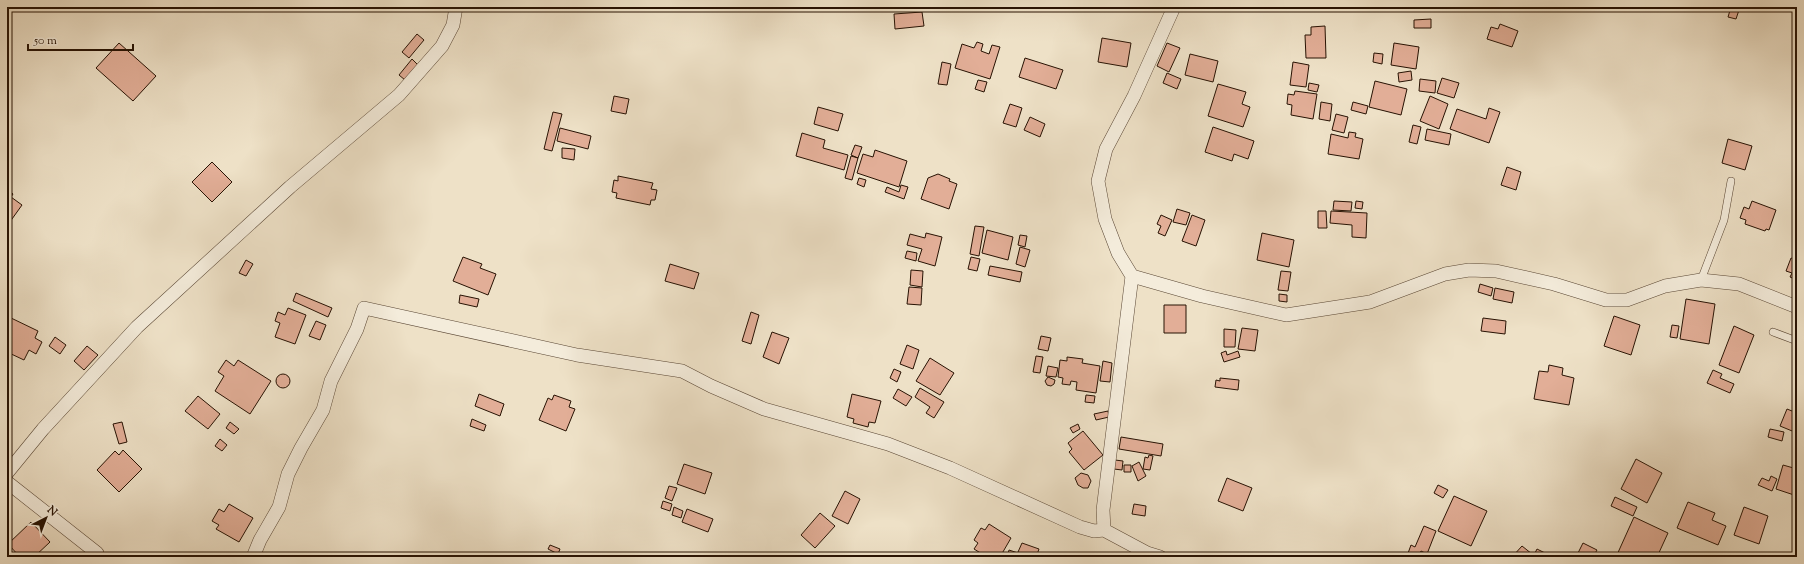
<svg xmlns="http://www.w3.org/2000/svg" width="1804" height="564" viewBox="0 0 1804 564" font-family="'Sorts Mill Goudy',serif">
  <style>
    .building { fill: #e2ae97; stroke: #271203 }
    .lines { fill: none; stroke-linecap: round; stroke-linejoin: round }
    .lane-casing { stroke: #594634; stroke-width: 8 }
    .street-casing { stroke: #594634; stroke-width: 14 }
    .lane { stroke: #f4ecdb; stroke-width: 7 }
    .street { stroke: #f4ecdb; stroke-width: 13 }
  </style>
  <rect width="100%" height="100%" fill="#eee1c7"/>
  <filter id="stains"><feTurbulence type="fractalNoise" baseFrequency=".005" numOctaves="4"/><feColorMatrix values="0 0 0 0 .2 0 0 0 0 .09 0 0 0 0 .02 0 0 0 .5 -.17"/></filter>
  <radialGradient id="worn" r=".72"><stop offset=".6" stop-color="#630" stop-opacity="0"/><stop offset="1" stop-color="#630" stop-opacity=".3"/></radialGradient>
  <path class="building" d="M 1731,7 L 1740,7 L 1736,19 L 1728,17 Z
    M 922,12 L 924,26 L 895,29 L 894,14 Z
    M 1431,19 L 1431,28 L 1414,28 L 1414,20 Z
    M 1500,24 L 1518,31 L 1512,47 L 1487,39 L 1491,27 L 1498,29 Z
    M 1325,26 L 1326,58 L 1306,58 L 1305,35 L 1311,35 L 1311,27 Z
    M 417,34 L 424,40 L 409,58 L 402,52 Z
    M 1102,38 L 1131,43 L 1127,67 L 1098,62 Z
    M 977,42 L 983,44 L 981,51 L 989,54 L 992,45 L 1000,47 L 990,79 L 955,68 L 962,44 L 974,48 Z
    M 119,43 L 156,76 L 133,101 L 96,68 Z
    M 1167,43 L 1180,48 L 1169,72 L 1157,66 Z
    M 1394,43 L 1419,47 L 1416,69 L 1391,65 Z
    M 1374,53 L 1383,54 L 1382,64 L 1373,62 Z
    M 1190,54 L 1218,61 L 1213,82 L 1185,75 Z
    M 1025,58 L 1063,70 L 1056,89 L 1019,77 Z
    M 412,59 L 418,65 L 405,80 L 399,75 Z
    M 942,62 L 951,64 L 947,85 L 938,84 Z
    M 1293,62 L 1309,65 L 1306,87 L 1290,85 Z
    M 1411,71 L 1412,80 L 1399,82 L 1398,73 Z
    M 1167,73 L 1181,79 L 1177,89 L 1163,83 Z
    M 1442,78 L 1459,83 L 1454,98 L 1437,93 Z
    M 1420,79 L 1436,81 L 1435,93 L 1419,91 Z
    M 978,80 L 987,82 L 984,92 L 975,89 Z
    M 1375,81 L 1407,89 L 1401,115 L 1369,107 Z
    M 1309,83 L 1319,85 L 1317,92 L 1308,90 Z
    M 1218,84 L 1246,92 L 1242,104 L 1250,107 L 1243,127 L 1208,116 Z
    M 1295,91 L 1317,94 L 1313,119 L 1291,115 L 1292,105 L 1287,104 L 1288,94 L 1294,95 Z
    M 614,96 L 629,99 L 626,114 L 611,111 Z
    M 1430,96 L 1448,104 L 1439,129 L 1420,121 Z
    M 1321,102 L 1332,104 L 1330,121 L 1319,119 Z
    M 1353,102 L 1368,106 L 1366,114 L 1351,110 Z
    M 1010,104 L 1022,108 L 1016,127 L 1003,123 Z
    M 818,107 L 843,114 L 838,131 L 814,124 Z
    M 1489,108 L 1500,112 L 1489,143 L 1450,129 L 1457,109 L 1486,119 Z
    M 553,112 L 562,114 L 552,151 L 544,149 Z
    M 1336,114 L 1348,117 L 1344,133 L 1332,130 Z
    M 1030,117 L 1045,124 L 1040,137 L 1024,130 Z
    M 1413,125 L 1421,127 L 1417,144 L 1409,142 Z
    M 1213,127 L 1254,141 L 1248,159 L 1234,154 L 1232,161 L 1205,152 Z
    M 560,128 L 591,136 L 588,149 L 557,141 Z
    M 1427,129 L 1451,134 L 1449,145 L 1425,140 Z
    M 1349,132 L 1356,133 L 1355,137 L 1363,139 L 1359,159 L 1328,154 L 1331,134 L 1348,138 Z
    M 802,133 L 825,140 L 823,148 L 848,155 L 844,170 L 796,156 Z
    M 1728,139 L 1752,146 L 1745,170 L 1722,163 Z
    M 855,145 L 862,147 L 858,158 L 851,155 Z
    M 562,148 L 575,149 L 574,160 L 562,158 Z
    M 875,150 L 907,161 L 899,187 L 857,173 L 863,154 L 873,157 Z
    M 851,156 L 858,158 L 852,180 L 845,178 Z
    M 212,162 L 232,182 L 212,202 L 192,182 Z
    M 1507,167 L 1521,172 L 1516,190 L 1501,185 Z
    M 938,174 L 950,179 L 949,181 L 957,184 L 949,209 L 921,199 L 928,178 Z
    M 618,176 L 653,183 L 651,189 L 657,190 L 655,200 L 651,200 L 650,205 L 616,198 L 617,193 L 612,192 L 614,180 L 618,181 Z
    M 859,178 L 866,180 L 864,187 L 857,184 Z
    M 901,185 L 908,187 L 904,199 L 885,192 L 887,187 L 899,192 Z
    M 7,189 L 13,194 L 11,197 L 22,205 L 7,226 Z
    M 1334,201 L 1352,202 L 1351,211 L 1333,210 Z
    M 1356,201 L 1363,202 L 1362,209 L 1355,208 Z
    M 1752,201 L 1776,210 L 1769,230 L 1766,229 L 1765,231 L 1745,224 L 1746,220 L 1740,218 L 1744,207 L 1749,209 Z
    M 1177,209 L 1190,213 L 1186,225 L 1173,222 Z
    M 1318,211 L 1326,211 L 1327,228 L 1318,228 Z
    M 1331,211 L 1367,213 L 1366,238 L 1352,237 L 1352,225 L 1330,223 Z
    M 1161,215 L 1172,220 L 1165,236 L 1158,233 L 1161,226 L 1157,224 Z
    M 1192,215 L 1205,220 L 1196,246 L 1182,241 Z
    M 975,226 L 984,227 L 979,256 L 970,254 Z
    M 987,230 L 1013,237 L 1008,260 L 982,253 Z
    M 926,233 L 942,237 L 935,266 L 918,261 L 922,249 L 907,245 L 910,234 L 925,238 Z
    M 1262,233 L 1294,240 L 1289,267 L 1257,260 Z
    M 1020,235 L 1027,236 L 1025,247 L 1018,245 Z
    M 1020,247 L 1030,250 L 1025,267 L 1016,264 Z
    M 907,251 L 917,253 L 916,261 L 905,258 Z
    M 463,257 L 482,264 L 480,268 L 496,274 L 488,295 L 453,281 Z
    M 971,257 L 980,259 L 977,271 L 968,269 Z
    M 1791,258 L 1797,260 L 1797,280 L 1790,277 L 1792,273 L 1786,271 Z
    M 246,260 L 253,264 L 246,276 L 239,273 Z
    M 670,264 L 699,273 L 694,289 L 665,281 Z
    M 990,266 L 1022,272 L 1020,282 L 988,275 Z
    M 911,270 L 923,271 L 922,287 L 910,285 Z
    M 1281,271 L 1291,272 L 1288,291 L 1278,290 Z
    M 1480,284 L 1493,288 L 1491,296 L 1478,292 Z
    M 909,287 L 922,288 L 921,305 L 907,304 Z
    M 1495,288 L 1514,292 L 1512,303 L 1493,299 Z
    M 296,293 L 332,308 L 328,317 L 293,301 Z
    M 1279,294 L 1287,295 L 1287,302 L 1279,301 Z
    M 460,295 L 479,299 L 477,307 L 459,303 Z
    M 1686,299 L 1715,304 L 1709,344 L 1680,339 Z
    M 1164,305 L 1186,305 L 1186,333 L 1164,333 Z
    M 288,308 L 306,315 L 295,344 L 275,337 L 280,323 L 275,321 L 278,312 L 285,315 Z
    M 751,312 L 759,315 L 751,344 L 742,341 Z
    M 1614,316 L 1640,325 L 1631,355 L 1604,346 Z
    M 9,317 L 38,331 L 35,338 L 42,342 L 36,354 L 29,350 L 24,360 L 7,352 L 7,320 Z
    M 1483,318 L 1506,321 L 1505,334 L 1481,331 Z
    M 316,321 L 326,325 L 320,340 L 309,336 Z
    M 1672,325 L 1679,326 L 1677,338 L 1670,337 Z
    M 1734,326 L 1754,335 L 1739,373 L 1719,365 Z
    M 1242,328 L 1258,330 L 1255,351 L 1238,349 Z
    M 1224,329 L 1236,330 L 1235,347 L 1224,347 Z
    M 772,332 L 789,338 L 779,364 L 763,357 Z
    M 1041,336 L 1051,338 L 1048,351 L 1038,349 Z
    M 55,337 L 66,345 L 60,354 L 49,346 Z
    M 907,345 L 919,350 L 913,369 L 900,364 Z
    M 87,346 L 98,355 L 84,370 L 74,361 Z
    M 1226,351 L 1227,355 L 1238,351 L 1240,357 L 1224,362 L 1221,353 Z
    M 1036,356 L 1043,357 L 1040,373 L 1033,372 Z
    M 1067,357 L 1083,359 L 1082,363 L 1100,366 L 1096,393 L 1076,390 L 1077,382 L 1071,381 L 1070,385 L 1062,384 L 1063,378 L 1058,377 L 1060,360 L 1067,361 Z
    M 930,358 L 954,373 L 940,395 L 916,381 Z
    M 226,360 L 234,366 L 238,360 L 271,381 L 250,414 L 215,391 L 224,376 L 218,372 Z
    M 1103,361 L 1112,363 L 1110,382 L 1100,381 Z
    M 1549,365 L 1563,368 L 1562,375 L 1574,378 L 1569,405 L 1534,399 L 1539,371 L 1548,372 Z
    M 1048,366 L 1058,368 L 1056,377 L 1046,376 Z
    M 894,369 L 901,372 L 897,382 L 890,378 Z
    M 1713,370 L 1722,374 L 1720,378 L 1734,384 L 1730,393 L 1707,383 Z
    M276 381a7 7 0 1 1 14 0a7 7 0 1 1-14 0Z
    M 1048,377 L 1055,380 L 1054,384 L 1051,386 L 1047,385 L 1045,381 Z
    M 1220,378 L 1239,380 L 1238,390 L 1215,387 L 1216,380 L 1220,381 Z
    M 920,388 L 944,402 L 934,418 L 926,413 L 930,407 L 915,397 Z
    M 898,389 L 912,397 L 906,406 L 893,398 Z
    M 479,394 L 504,404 L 500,416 L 475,406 Z
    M 852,394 L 881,401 L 875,423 L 869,422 L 868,427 L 853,423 L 854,419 L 847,417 Z
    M 554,395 L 571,401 L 569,407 L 575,409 L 566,431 L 539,420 L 548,398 L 552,400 Z
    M 1086,395 L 1095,396 L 1094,403 L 1085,402 Z
    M 198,396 L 220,414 L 208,429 L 185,411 Z
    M 1787,409 L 1797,413 L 1797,433 L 1780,426 Z
    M 1108,411 L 1109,417 L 1096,420 L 1094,414 Z
    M 472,419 L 486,425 L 484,431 L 470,426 Z
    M 122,422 L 127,442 L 119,444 L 113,424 Z
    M 230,422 L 239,429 L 234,434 L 226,428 Z
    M 1078,424 L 1080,429 L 1073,433 L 1070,428 Z
    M 1770,429 L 1784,432 L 1782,441 L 1768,437 Z
    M 1083,431 L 1103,455 L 1084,470 L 1069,452 L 1072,449 L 1068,443 Z
    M 1121,437 L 1163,444 L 1161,456 L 1119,449 Z
    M 220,439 L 227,445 L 222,451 L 215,446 Z
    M 123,450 L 142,469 L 119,492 L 97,470 L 115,451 L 119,455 Z
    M 1149,455 L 1153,456 L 1150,470 L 1143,469 L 1145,457 L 1148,458 Z
    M 1636,459 L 1662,473 L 1647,503 L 1621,489 Z
    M 1115,460 L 1123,461 L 1122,470 L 1114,469 Z
    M 1139,462 L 1146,476 L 1138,481 L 1132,466 Z
    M 684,464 L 712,473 L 705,494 L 677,484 Z
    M 1124,465 L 1131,465 L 1131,472 L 1124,472 Z
    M 1783,465 L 1797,469 L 1797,496 L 1776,489 Z
    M 1081,473 L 1088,475 L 1091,481 L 1088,488 L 1083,488 L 1078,485 L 1075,478 Z
    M 1771,476 L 1777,479 L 1772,491 L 1758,485 L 1762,478 L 1769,481 Z
    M 1227,478 L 1252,488 L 1243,511 L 1218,501 Z
    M 1438,485 L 1448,490 L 1443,498 L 1434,493 Z
    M 669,486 L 677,488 L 672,501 L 665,498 Z
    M 845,491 L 860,499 L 848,524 L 832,516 Z
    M 1454,496 L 1487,511 L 1471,546 L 1438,531 Z
    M 1615,497 L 1637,507 L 1633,516 L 1611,506 Z
    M 663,501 L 672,504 L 670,511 L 661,508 Z
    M 1688,502 L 1715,513 L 1712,520 L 1726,526 L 1718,545 L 1677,528 Z
    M 229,504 L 253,518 L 239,542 L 216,529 L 219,525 L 212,521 L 219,509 L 224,512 Z
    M 1134,504 L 1146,506 L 1145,516 L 1132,514 Z
    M 674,507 L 683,511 L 681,518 L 672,515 Z
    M 1744,507 L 1768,516 L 1759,544 L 1734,535 Z
    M 687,509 L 713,519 L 708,532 L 682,522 Z
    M 820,513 L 835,526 L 815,548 L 801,535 Z
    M 1634,517 L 1668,533 L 1657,557 L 1616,557 Z
    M 31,522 L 50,542 L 34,557 L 20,557 L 8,544 Z
    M 989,524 L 1011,538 L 1000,557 L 987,557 L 974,549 L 978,543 L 974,540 L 981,528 L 985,530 Z
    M 1424,526 L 1436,531 L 1427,554 L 1421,551 L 1418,557 L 1407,556 L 1411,545 L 1415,547 Z
    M 1022,543 L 1039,549 L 1036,557 L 1018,552 Z
    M 1583,543 L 1597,550 L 1593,557 L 1576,557 Z
    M 550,545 L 560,549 L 558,554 L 548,549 Z
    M 1522,546 L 1532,554 L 1530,557 L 1512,557 Z
    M 1537,549 L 1553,557 L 1533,557 Z
    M 1009,550 L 1018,553 L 1017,557 L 1007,557 Z"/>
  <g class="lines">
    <g class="lane-casing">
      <path id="lane" d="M 1701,280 L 1724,220 L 1731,181
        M 1773,332 L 1797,341"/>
    </g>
    <g class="street-casing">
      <path id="street" d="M 1132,276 L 1202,296 L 1286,315 L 1370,302 L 1445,274 L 1469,270 L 1496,271 L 1554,284 L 1606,300 L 1627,300 L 1665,286 L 1701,280 L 1739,284 L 1797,307
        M 7,473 L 43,429 L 137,327 L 290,187 L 399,95 L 442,46 L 453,25 L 456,7
        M 7,482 L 97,553
        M 1104,530 L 1103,510 L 1132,276 L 1118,253 L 1105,219 L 1098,181 L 1106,149 L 1134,96 L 1174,7
        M 253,557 L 260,540 L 279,507 L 288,474 L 301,448 L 323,410 L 331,381 L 357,329 L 364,308 L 577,355 L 682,371 L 711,386 L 764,409 L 888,444 L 950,468 L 1080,527 L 1094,531 L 1104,530 L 1147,553 L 1160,557"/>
    </g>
    <use href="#lane" class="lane"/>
    <use href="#street" class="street"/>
  </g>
  <rect width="1804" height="564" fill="none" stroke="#eee1c7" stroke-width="24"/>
  <rect x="8" y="8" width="1788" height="548" fill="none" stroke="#271203" stroke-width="2"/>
  <rect x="12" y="12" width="1780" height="540" fill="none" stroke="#271203"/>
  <g transform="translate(46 518) rotate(42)" stroke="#f4ecdb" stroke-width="3" paint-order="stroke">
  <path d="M0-3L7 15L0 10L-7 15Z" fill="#271203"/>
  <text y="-6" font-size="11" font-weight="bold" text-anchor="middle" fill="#271203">N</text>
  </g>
  <path d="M28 44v6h105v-6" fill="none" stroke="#271203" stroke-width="2"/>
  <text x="34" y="44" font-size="12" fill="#271203" stroke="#f4ecdb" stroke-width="3" paint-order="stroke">50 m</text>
  <rect width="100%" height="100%" filter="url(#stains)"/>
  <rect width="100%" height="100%" fill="url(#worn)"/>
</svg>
